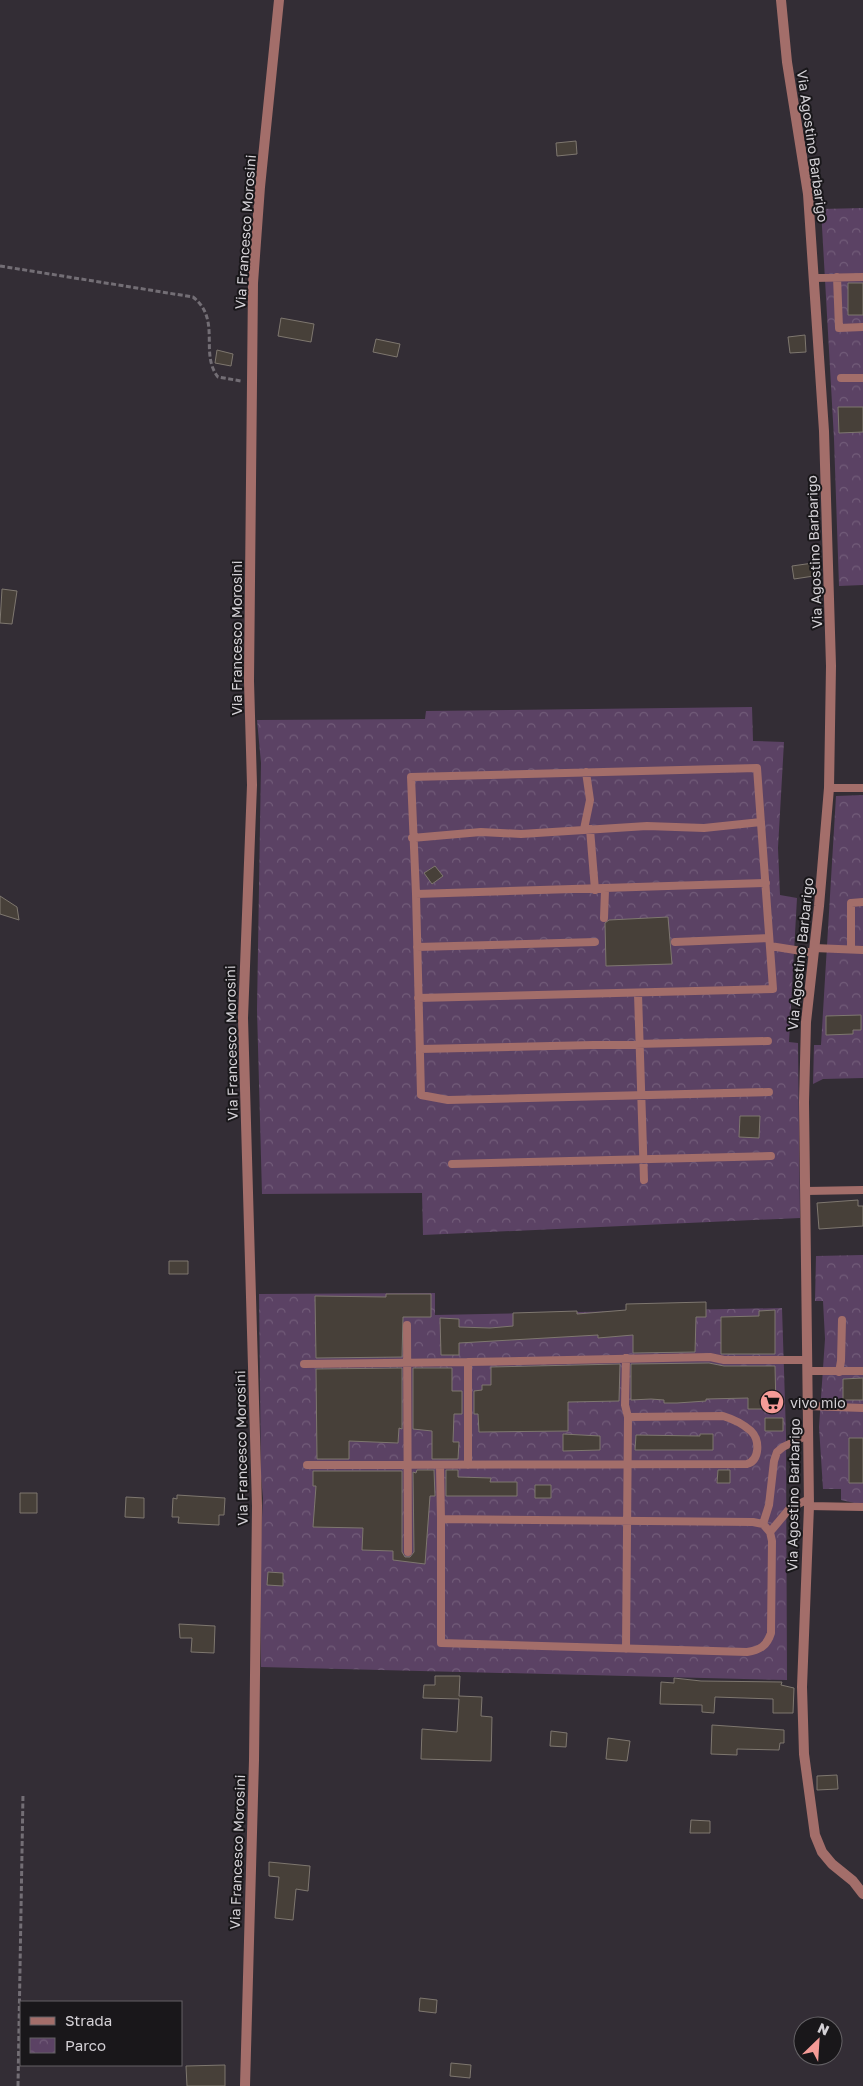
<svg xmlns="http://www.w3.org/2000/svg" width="863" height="2086" viewBox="0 0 863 2086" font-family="'Golos Text',sans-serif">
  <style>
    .park { fill: url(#park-crowns) }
    .building { fill: #474039; stroke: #7e776f }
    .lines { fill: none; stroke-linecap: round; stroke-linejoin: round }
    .path { stroke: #736e75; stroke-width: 3; stroke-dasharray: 5 2.5; stroke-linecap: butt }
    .lane { stroke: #a36e6a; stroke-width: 8 }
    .street { stroke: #a36e6a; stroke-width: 10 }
    .labels { text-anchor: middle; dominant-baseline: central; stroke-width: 4; stroke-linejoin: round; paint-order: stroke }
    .street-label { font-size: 14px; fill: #d4d1d6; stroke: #19171a }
    .poi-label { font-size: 14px; fill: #d4d1d6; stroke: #19171a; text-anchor: start }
  </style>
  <defs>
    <pattern id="park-crowns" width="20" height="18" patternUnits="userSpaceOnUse" patternTransform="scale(1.25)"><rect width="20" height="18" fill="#5b4264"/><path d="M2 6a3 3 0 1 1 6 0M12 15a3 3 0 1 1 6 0" fill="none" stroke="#725c79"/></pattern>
  </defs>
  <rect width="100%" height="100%" fill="#332d35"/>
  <path class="park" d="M 863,208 L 863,585 L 839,586 L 834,439 L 821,209 Z
    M 752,707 L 753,741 L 784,742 L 778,848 L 780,895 L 797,898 L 789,1042 L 798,1043 L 800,1218 L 423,1235 L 422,1193 L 262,1194 L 257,1010 L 261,763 L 257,720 L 425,719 L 426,711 Z
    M 863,795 L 863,1078 L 823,1079 L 813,1084 L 814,1045 L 821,1045 L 836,796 Z
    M 863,1255 L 863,1505 L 841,1500 L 841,1489 L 823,1489 L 819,1427 L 825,1339 L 823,1301 L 815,1301 L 816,1256 Z
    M 435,1293 L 435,1315 L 782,1308 L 786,1433 L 787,1680 L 261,1667 L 260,1557 L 263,1498 L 261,1477 L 259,1294 Z"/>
  <path class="building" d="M 576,141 L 577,154 L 557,156 L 556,143 Z
    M 848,283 L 863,283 L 863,315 L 848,315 Z
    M 281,318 L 314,324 L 311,342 L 278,336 Z
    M 805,335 L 806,352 L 790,353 L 788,337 Z
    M 376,339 L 400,344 L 397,357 L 373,352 Z
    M 217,350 L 233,354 L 231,366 L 215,363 Z
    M 838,407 L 863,407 L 863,432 L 839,433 Z
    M 813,563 L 814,576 L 794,579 L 792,566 Z
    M 2,589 L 17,591 L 12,624 L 0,623 Z
    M 435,866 L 443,876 L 432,884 L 424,873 Z
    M 0,896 L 17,907 L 19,920 L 0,914 Z
    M 668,917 L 672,964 L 606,966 L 605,923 L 609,920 Z
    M 861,1015 L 861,1030 L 853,1030 L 853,1034 L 826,1035 L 826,1016 Z
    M 740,1116 L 760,1116 L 759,1138 L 739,1137 Z
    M 858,1200 L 858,1206 L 863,1206 L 863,1226 L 819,1229 L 817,1203 Z
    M 169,1261 L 188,1261 L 188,1274 L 169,1274 Z
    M 386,1294 L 431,1294 L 431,1317 L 403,1317 L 402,1357 L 316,1358 L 315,1296 L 386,1297 Z
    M 706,1302 L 706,1317 L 696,1317 L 695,1352 L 633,1353 L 633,1335 L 598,1338 L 598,1335 L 459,1343 L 459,1355 L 441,1355 L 440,1318 L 459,1319 L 459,1327 L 490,1328 L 513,1326 L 513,1313 L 577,1311 L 577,1314 L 626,1310 L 626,1304 Z
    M 775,1310 L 775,1354 L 721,1354 L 721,1317 L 759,1316 L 759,1311 Z
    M 709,1363 L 724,1366 L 775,1366 L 776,1409 L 748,1409 L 748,1398 L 706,1399 L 706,1401 L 677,1403 L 664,1403 L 664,1400 L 651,1399 L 631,1400 L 631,1364 Z
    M 620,1364 L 619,1401 L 568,1402 L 568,1431 L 479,1432 L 478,1414 L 474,1414 L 474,1391 L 482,1390 L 482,1385 L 491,1385 L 491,1367 Z
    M 402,1368 L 402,1429 L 399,1428 L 398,1443 L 349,1441 L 349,1459 L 317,1459 L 316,1369 Z
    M 413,1368 L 452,1368 L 452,1391 L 462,1391 L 462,1414 L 454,1414 L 453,1442 L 459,1442 L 458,1459 L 432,1459 L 432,1431 L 413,1429 Z
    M 863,1378 L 863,1400 L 843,1400 L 843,1379 Z
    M 765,1418 L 783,1418 L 783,1431 L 765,1431 Z
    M 563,1434 L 600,1436 L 600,1450 L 563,1451 Z
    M 700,1434 L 713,1434 L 713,1450 L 635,1450 L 636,1435 L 700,1436 Z
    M 849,1438 L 863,1438 L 863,1483 L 849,1483 Z
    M 417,1470 L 434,1470 L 435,1496 L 430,1496 L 425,1564 L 393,1560 L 393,1551 L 362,1550 L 363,1528 L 313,1527 L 316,1486 L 313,1486 L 313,1471 L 402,1471 L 402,1552 L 405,1557 L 410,1557 L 414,1552 L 413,1472 L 416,1473 Z
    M 446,1470 L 458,1470 L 458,1477 L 491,1478 L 490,1482 L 517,1482 L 517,1496 L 446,1496 Z
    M 718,1470 L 730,1470 L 730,1483 L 717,1483 Z
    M 535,1485 L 551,1485 L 551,1498 L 535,1498 Z
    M 20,1493 L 37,1493 L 37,1513 L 20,1513 Z
    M 177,1495 L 225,1498 L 224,1515 L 219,1515 L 219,1525 L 178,1523 L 179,1517 L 172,1517 L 173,1498 L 177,1499 Z
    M 126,1497 L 144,1498 L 144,1518 L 125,1517 Z
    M 268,1572 L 283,1573 L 283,1586 L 267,1585 Z
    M 179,1624 L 215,1626 L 214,1653 L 191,1652 L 192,1638 L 180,1638 Z
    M 435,1676 L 460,1676 L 459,1696 L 482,1697 L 481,1716 L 492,1717 L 491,1761 L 421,1759 L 422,1729 L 457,1732 L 459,1699 L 423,1698 L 424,1685 L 435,1685 Z
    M 674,1678 L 701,1681 L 782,1682 L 781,1685 L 794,1688 L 793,1713 L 773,1713 L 773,1699 L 715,1697 L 714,1713 L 702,1712 L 702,1705 L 660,1704 L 661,1682 L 674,1683 Z
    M 712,1725 L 784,1730 L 784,1743 L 780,1743 L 779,1750 L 737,1749 L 737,1755 L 711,1754 Z
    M 551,1731 L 567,1733 L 566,1747 L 550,1746 Z
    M 608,1738 L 630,1741 L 627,1761 L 606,1759 Z
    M 837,1775 L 838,1789 L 817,1790 L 817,1776 Z
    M 691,1820 L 710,1821 L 710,1833 L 690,1833 Z
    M 269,1862 L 310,1866 L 308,1891 L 296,1889 L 293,1920 L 275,1918 L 279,1877 L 269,1876 Z
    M 420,1998 L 437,2000 L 436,2013 L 419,2011 Z
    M 451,2063 L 471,2065 L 470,2078 L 450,2076 Z
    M 225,2065 L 225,2086 L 187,2086 L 186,2066 Z"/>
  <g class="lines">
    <path class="path" d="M 0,266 L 193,297 C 222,320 199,353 218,377 L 241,381
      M 18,2086 L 23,1794"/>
    <path class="lane" d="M 837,277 L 839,328 L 863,327
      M 814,278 L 863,277
      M 841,378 L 863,378
      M 829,788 L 863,788
      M 584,829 L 590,800 L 586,772
      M 590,829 L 595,890
      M 412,838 L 481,832 L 521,834 L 647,826 L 704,828 L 761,822
      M 416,894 L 421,1095 L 448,1100 L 769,1092
      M 604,918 L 605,890
      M 675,942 L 769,938
      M 770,946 L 814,953
      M 417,947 L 595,942
      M 814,948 L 863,950
      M 851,949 L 851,903 L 863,902
      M 638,994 L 644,1180
      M 418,998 L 773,989 L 757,768 L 411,777 L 416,894 L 766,883
      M 420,1049 L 768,1041
      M 452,1164 L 771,1156
      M 806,1191 L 863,1190
      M 407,1325 L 408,1552
      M 304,1364 L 468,1362
      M 807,1371 L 863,1371
      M 839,1372 L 841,1361 L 842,1320
      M 808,1406 L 863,1408
      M 307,1465 L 747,1464 C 760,1460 760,1440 751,1431 C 743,1424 733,1419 723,1416 L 628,1417
      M 468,1465 L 468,1362 L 710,1357 L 724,1360 L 807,1360
      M 440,1466 L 441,1519 L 753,1522 L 763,1524 L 769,1505 L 774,1461 L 777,1452 L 783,1447 L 808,1435
      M 809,1506 L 863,1507
      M 441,1519 L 441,1643 L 747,1652 C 760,1650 767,1646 771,1633 L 772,1541 L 770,1532 L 763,1524
      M 770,1532 L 790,1508 L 809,1499
      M 626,1649 L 628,1417 L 625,1405 L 626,1358"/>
    <path class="street" d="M 781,0 L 787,62 L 808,194 L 824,431 L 831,666 L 829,788 L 819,906 L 806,1022 L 804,1102 L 809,1506 L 802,1687 L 804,1754 L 815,1835 L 822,1852 L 832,1864 L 853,1881 L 863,1894
      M 245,2086 L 254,1760 L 257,1506 L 243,1018 L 252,785 L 249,681 L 253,283 L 260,187 L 279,0"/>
  </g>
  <defs>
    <g id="supermarket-disc" transform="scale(1.25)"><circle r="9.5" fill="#f59b97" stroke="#19171a"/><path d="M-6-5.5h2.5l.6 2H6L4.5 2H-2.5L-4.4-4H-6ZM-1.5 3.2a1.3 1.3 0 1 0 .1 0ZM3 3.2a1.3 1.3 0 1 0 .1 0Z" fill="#111"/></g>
  </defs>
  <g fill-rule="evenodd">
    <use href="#supermarket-disc" x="772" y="1402"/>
  </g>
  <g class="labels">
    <g class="street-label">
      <text transform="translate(813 146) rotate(82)">Via Agostino Barbarigo</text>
      <text transform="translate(245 232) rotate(-86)">Via Francesco Morosini</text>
      <text transform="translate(814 552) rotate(-92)">Via Agostino Barbarigo</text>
      <text transform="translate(236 638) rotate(-90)">Via Francesco Morosini</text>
      <text transform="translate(800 954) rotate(-84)">Via Agostino Barbarigo</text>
      <text transform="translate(231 1043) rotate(-91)">Via Francesco Morosini</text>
      <text transform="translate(241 1448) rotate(-91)">Via Francesco Morosini</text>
      <text transform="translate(793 1495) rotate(-89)">Via Agostino Barbarigo</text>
      <text transform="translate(237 1852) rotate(-88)">Via Francesco Morosini</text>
    </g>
    <g class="poi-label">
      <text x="790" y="1402">vivo mio</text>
    </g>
  </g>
  <rect x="20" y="2001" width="162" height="65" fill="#19171a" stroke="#646165"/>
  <rect x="30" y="2017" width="25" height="8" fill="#a36e6a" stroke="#646165"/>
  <text x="65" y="2026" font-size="15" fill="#d4d1d6">Strada</text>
  <rect x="30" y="2038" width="25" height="15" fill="url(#park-crowns)" stroke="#646165"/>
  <text x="65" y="2051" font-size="15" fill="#d4d1d6">Parco</text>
  <g transform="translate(818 2041) rotate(25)"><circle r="24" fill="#19171a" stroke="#646165"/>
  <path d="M0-4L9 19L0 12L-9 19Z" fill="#f59b97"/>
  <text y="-8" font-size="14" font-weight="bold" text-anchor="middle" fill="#d4d1d6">N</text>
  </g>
</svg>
